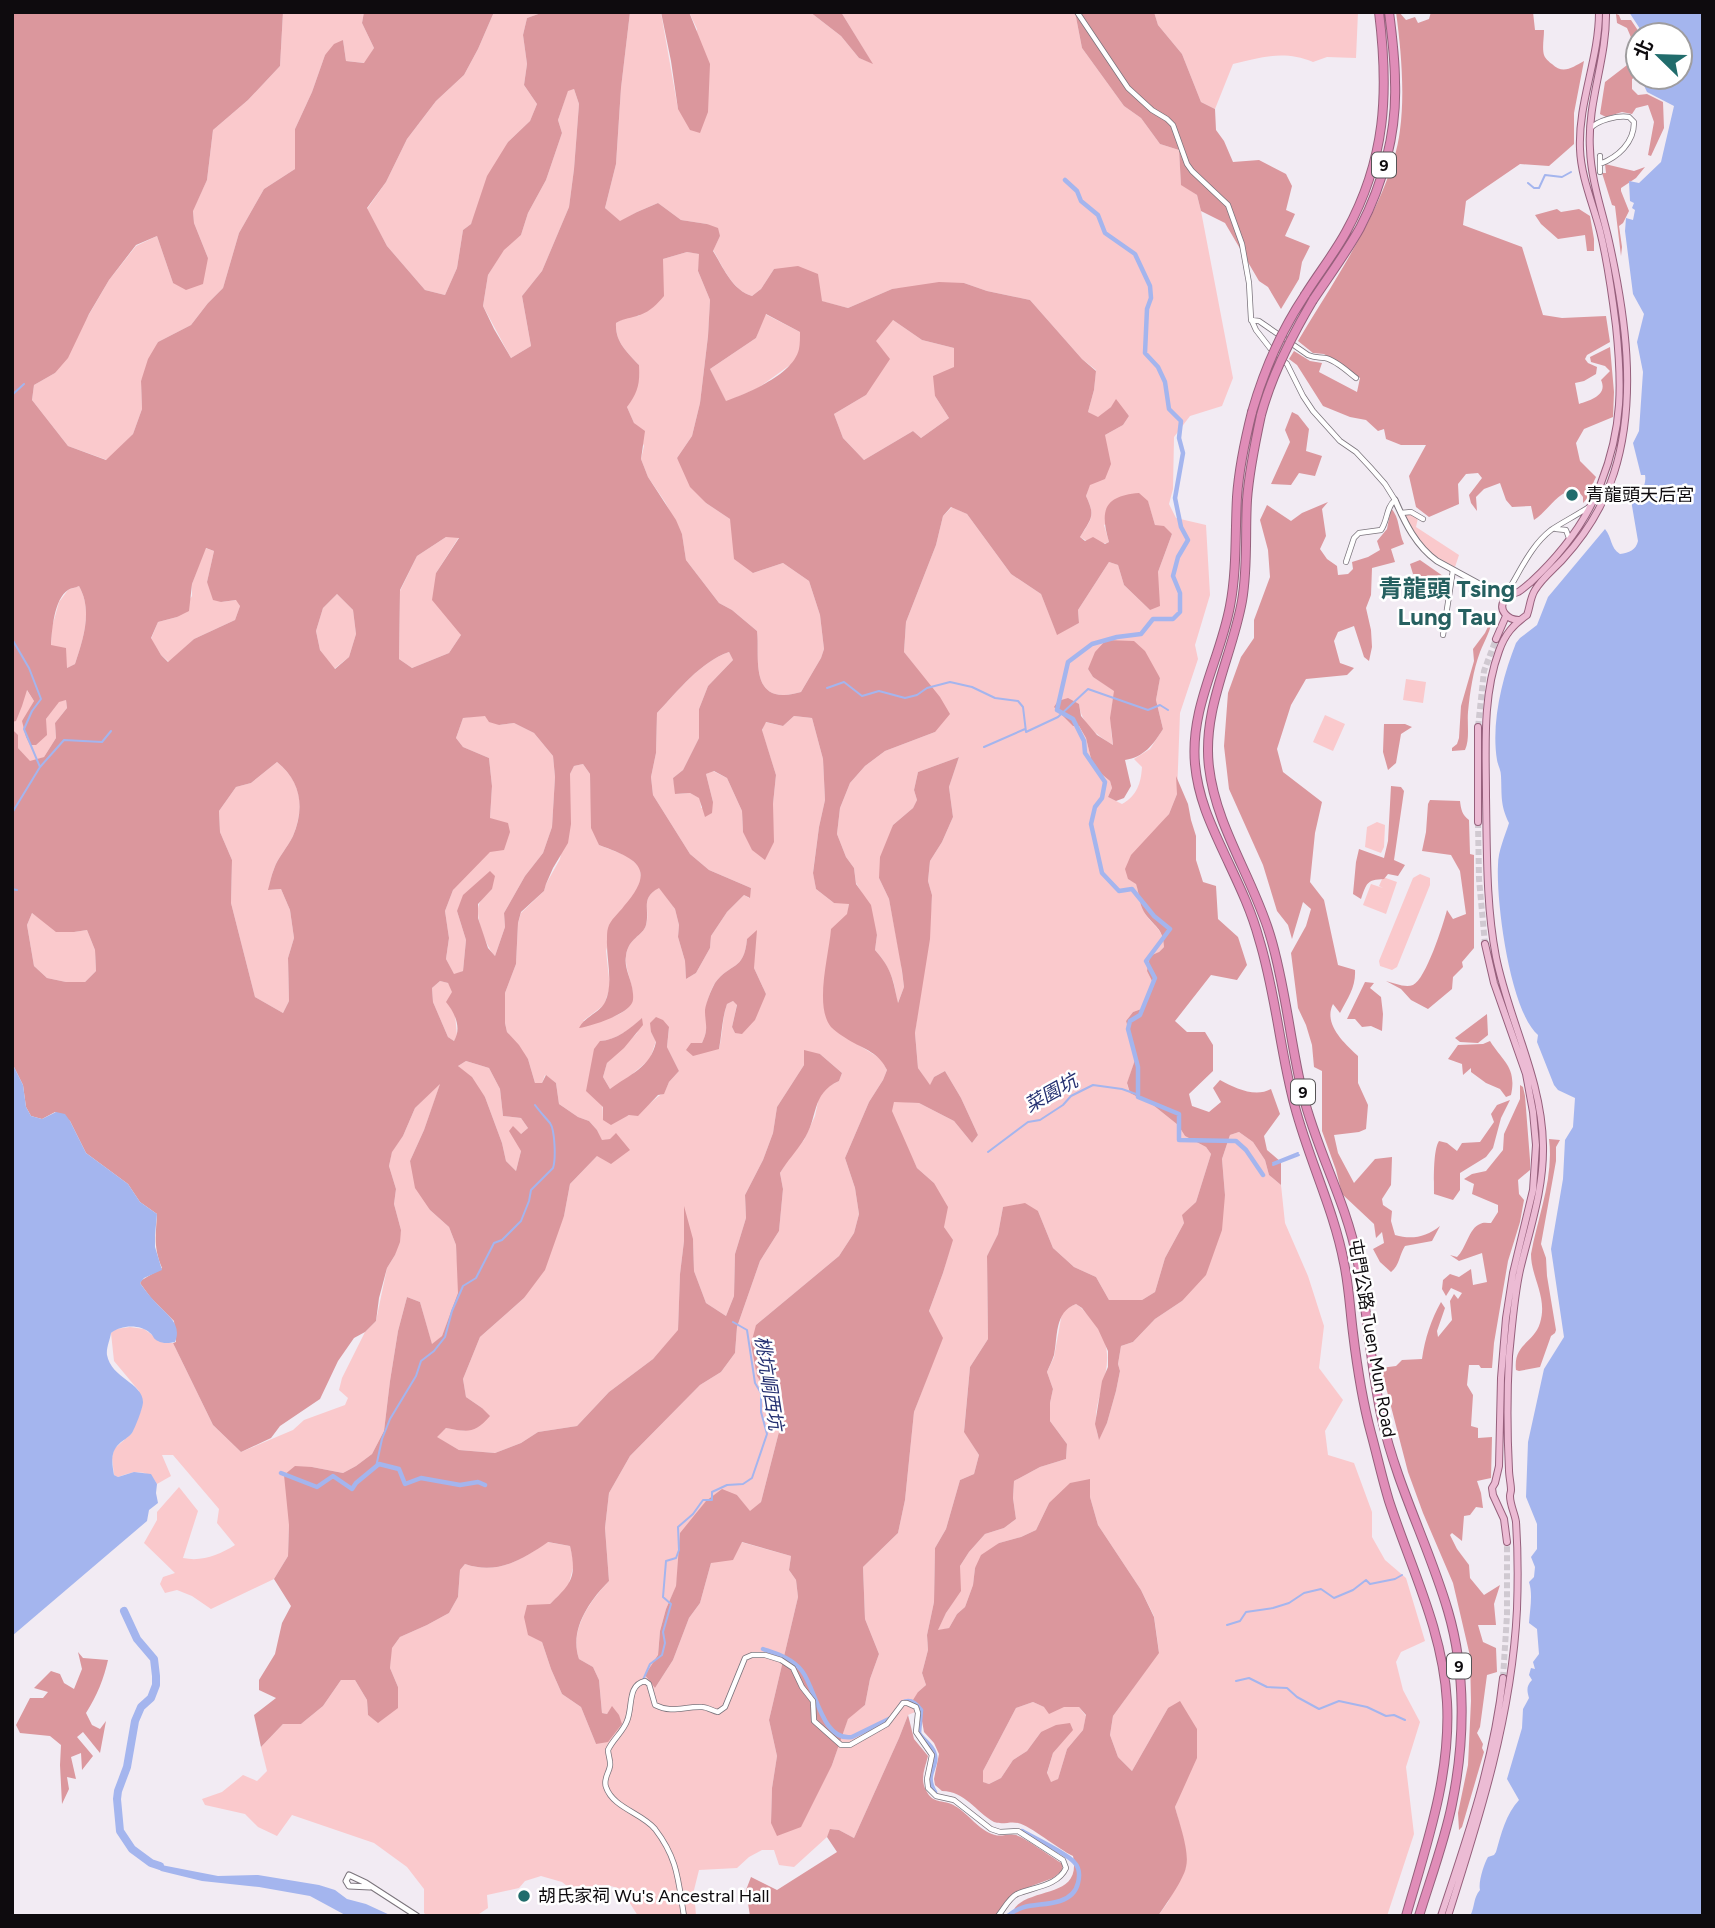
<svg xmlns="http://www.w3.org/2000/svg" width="1715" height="1928" viewBox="0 0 1715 1928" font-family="Figtree,'Noto Sans TC',sans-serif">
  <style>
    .green { fill: #fac9cc; fill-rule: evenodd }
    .forest { fill: #db979d; fill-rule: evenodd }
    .water { fill: #a4b5ee }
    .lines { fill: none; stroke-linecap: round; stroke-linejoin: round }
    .stream { stroke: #a4b5ee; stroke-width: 2 }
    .canal { stroke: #a4b5ee; stroke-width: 4.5 }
    .river { stroke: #a4b5ee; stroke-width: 8 }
    .primary-tunnel { stroke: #d0c9d1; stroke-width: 6; stroke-dasharray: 6 3; stroke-linecap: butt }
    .minor-casing { stroke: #7b747c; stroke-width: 6 }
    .tertiary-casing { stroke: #7b747c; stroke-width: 7 }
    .primary-casing { stroke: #96607c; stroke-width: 8 }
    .motorway-casing { stroke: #96607c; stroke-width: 10 }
    .minor { stroke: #fff; stroke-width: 4.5 }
    .tertiary { stroke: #fff; stroke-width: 5 }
    .primary { stroke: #ecbbd4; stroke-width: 6 }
    .motorway { stroke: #e08db8; stroke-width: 8 }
    .motorway-bridge-casing { stroke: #96607c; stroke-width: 10; stroke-linecap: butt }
    .motorway-bridge { stroke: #e08db8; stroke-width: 8 }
    .poi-dot { fill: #216c6c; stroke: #fff; stroke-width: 2.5 }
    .labels { text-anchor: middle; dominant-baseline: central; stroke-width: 5; stroke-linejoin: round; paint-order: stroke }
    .shield { fill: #fff; stroke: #565456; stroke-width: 2 }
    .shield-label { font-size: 16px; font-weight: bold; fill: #0e0b0e }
    .poi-label { font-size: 18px; fill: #0e0b0e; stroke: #fff; text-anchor: start }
    .street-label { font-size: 18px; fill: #0e0b0e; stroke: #fff }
    .water-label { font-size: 19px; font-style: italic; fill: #243071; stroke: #fff }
    .district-label { font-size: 24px; font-weight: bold; fill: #266060; stroke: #fff }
  </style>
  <rect width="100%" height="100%" fill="#f2ebf3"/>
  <path class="green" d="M 283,12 L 364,12 L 362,23 L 374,48 L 365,63 L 346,61 L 343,40 L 325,55 L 312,92 L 295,129 L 295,169 L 264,189 L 239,233 L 223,288 L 208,303 L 191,325 L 158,342 L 141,381 L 142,409 L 133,434 L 107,460 L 68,446 L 32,400 L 34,385 L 55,373 L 109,280 L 136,246 L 157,236 L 173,283 L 208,258 L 194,223 L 193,210 L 207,180 L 213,130 L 248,100 L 280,66 Z
    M 494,12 L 544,12 L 527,18 L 523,35 L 527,64 L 524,85 L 537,104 L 530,121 L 508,142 L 471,224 L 463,230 L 457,268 L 445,295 L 425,290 L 387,246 L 367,209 L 386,182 L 407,139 L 436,101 L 464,75 L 478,49 Z
    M 630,12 L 661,13 L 678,109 L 697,29 L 689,12 L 810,12 L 841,36 L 859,58 L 872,63 L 841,12 L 1075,12 L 1082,48 L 1124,106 L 1141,118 L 1160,144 L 1179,150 L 1181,184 L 1197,195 L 1201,211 L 1233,378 L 1222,406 L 1190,416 L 1174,437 L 1173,489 L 1169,504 L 1176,518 L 1206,525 L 1210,595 L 1195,645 L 1198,659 L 1180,713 L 1177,794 L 1169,814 L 1156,830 L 1128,879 L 1136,883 C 1139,892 1139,904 1144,912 C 1153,927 1163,927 1164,947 L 1159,952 L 1147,971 L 1154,985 L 1144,1008 L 1133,1012 L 1126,1021 L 1136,1057 L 1127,1084 L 1130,1093 L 1153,1105 L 1178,1125 L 1185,1136 L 1206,1147 L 1211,1154 L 1196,1202 L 1183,1215 L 1184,1223 L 1165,1258 L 1155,1292 L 1142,1300 L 1109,1300 L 1096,1277 L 1074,1267 L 1053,1248 L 1038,1211 L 1003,1207 L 998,1234 L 987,1256 L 988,1339 L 970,1367 L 964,1431 L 979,1455 L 974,1474 L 960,1480 L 946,1529 L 935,1548 L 934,1602 L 927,1635 L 928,1650 L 922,1673 L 926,1685 L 918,1692 L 920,1710 L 908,1715 L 899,1738 L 854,1838 L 839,1830 L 831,1829 L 827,1837 L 794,1867 L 779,1865 L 774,1850 L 762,1850 L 749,1857 L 737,1868 L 699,1870 L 694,1890 L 696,1916 L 638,1916 L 621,1889 L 607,1885 L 572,1890 L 562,1882 L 541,1876 L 525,1881 L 519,1888 L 487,1895 L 488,1908 L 476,1916 L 427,1916 L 424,1913 L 424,1889 L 407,1867 L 374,1843 L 292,1815 L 277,1836 L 258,1827 L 245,1814 L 205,1805 L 202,1799 L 222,1792 L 243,1775 L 257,1781 L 267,1771 L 261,1747 L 283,1724 L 301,1724 L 323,1706 L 341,1680 L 355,1680 L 367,1700 L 368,1715 L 378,1722 L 398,1707 L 398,1687 L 390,1668 L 391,1649 L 400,1637 L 427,1625 L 449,1613 L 458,1597 L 460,1570 L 465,1564 C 497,1575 522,1560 547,1542 L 570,1546 L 574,1564 L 568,1587 L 550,1604 L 542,1642 L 551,1669 L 562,1694 L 581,1707 L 596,1744 L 612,1707 L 607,1714 L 602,1713 L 599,1680 L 593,1667 L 579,1659 C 569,1630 590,1601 609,1581 L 605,1528 L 609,1493 L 630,1456 L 700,1385 L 721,1372 L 735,1353 L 737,1327 L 760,1261 L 779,1231 L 783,1189 L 780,1173 L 791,1155 L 804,1140 L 815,1116 L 819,1097 L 829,1086 L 839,1081 L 842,1073 L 820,1054 L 804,1065 L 777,1107 L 773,1133 L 763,1160 L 745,1195 L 746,1218 L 735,1254 L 734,1296 L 726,1316 L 706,1303 L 694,1271 L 693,1239 L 684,1241 L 680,1274 L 678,1331 L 653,1359 L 609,1392 L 577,1426 L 538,1432 L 521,1443 L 495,1453 L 459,1450 L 436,1437 L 446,1428 L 465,1431 L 482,1408 L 466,1397 L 463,1379 L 480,1337 L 524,1298 L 564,1216 L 570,1184 L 597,1156 L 610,1139 L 602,1141 L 597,1130 L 589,1121 L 578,1117 L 559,1104 L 556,1083 L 545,1075 L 542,1083 L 535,1083 L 528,1059 L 507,1032 L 505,1023 L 505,993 L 516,964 L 518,923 L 521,913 L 544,891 L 546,884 L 560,859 L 570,798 L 570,774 L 574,766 L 583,764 L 590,774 L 591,797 L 599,845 L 627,856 L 640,867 L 641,879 L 635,894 L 615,918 L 606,951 L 610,987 L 604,1005 L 583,1021 C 604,1020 637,1017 632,988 C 630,977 625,967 626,956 C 628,938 643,936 646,925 C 651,909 639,900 659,887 L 675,909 L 679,925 L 678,937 L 685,961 L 686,979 L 696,973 L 710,948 L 711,936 L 727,912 L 744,895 L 749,898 L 751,888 L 709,870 L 690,854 L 653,795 L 651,777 L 656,753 L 657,713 C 678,691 700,662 729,652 L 733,660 L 708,686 L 699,709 L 699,738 L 683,770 L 673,778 L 676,794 L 690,793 L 700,798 L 701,808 L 713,802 L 706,774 L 713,771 L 727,778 L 742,811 L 743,832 L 773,804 L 776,775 L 762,731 L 765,722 L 783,726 L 794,716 L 812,718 L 823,759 L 825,800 L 819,827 L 813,872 L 816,889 L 834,903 L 849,903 L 848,914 L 831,930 L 831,1026 L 849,1039 L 881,1059 L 887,1070 L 883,1080 L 869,1102 L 845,1158 L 855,1188 L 859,1214 L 854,1233 L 839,1256 L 756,1325 L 757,1376 L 773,1401 L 780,1428 L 761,1502 L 750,1512 L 737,1495 L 679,1561 L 676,1587 L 666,1609 L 660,1631 L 655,1688 L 673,1660 L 689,1618 L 700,1603 L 711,1563 L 741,1542 L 791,1556 L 789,1570 L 796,1580 L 798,1597 L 769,1720 L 777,1756 L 772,1788 L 771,1823 L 832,1765 L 848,1718 L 865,1705 L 870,1679 L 879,1654 L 865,1619 L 863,1567 L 898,1533 L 905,1500 L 914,1412 L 942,1338 L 929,1311 L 943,1273 L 952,1240 L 944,1227 L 934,1183 L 917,1168 L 905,1143 L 891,1111 L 894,1101 L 919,1103 L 954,1121 L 972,1143 L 978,1135 L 961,1098 L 945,1071 L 934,1077 L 930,1086 L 918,1068 L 915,1033 L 931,910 L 932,895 L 928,881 L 930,861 L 942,842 L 953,817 L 949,787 L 959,757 L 918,772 L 914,790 L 917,800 L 913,808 L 893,825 L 879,878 L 889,899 L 900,957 L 904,987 L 897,1005 C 896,984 890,966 875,950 L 877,935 L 862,893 L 856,883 L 854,868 L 846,857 L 837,834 L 840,808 L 850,783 L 865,766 L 885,751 L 935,732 L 917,669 L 904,652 L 906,622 L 936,545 L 943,516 L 952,507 L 967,514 L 1011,574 L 1041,594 L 1057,634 L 1079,623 L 1078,610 L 1109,562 L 1118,565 L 1124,585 L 1150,610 L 1158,572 L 1172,534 L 1155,525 L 1148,502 L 1104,525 L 1109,542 C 1101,546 1087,542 1080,537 C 1091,519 1096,517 1086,496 L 1105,435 L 1123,425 L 1129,416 L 1120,406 L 1111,407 L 1098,418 L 1088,412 L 1094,390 L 1096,370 L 1082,359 L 1030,300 L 987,291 L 964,283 L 892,289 L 848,308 L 821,301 L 774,269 L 761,289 L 752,296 C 732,290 723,267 713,250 L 720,236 L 707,224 L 681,220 L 658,203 L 637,212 L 620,222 L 605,208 L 616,164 L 621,88 ZM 1092,662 L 1160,677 L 1156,700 L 1163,729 L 1150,749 L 1134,759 L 1142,767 C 1141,783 1137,796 1122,804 L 1108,797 L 1112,788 L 1110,781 L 1093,767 L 1086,738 L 1079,726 L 1079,704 C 1081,724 1097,735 1113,745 C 1110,728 1110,709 1115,691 L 1093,677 L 1088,669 ZM 747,939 L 754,968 L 766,994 L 735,1033 L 732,1027 L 737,1004 L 733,1001 L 727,1004 C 722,1019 723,1033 719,1049 L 691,1043 L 702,1043 C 709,1028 705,1025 706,1010 C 706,1003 711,989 715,983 C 730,962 744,972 747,939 ZM 641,1019 L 637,1033 L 607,1063 L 603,1077 L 610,1089 L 623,1082 L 650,1059 L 656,1041 L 651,1032 L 669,1028 L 667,1047 L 679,1071 L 669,1082 L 664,1093 C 657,1096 655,1100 649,1104 C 636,1115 620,1119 603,1119 L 600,1041 C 615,1040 630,1030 641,1019 Z
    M 1154,12 L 1358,12 L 1356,58 L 1327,57 L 1313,62 C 1284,50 1262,57 1233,64 L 1215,109 L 1201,102 L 1182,54 L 1158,25 Z
    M 574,89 L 579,104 L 574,169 L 569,207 L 542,271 L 522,296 L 531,346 L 511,358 L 483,306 L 488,275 L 504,249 L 521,235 L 528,213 L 546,180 L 562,133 L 558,120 L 568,90 Z
    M 687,252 L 700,254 L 698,271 L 710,300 L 708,336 L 700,403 L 692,436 L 677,458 L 706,503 L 730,519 L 753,573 L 783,563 L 809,581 L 820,615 L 824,649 L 821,658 L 801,692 C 796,693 789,695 784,695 C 750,696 760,652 757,631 L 732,610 L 719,603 L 686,560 L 682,534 L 665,502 L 648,477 L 641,459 L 644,446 L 627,407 L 639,365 C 627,352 615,342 616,323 L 626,317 L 639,316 L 662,275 L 663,259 Z
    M 765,314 L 800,332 L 893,320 L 922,340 L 954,348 L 954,367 L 935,396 L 949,418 L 921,438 L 913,431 L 864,460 L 843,438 L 834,414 L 866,395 L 790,365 L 758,388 L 726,402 L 710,369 L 756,338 Z
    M 1409,513 L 1418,518 L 1416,527 L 1459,555 L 1455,567 C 1425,552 1418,544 1405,514 Z
    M 446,537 L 459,537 L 436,573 L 461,635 L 449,653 L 412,668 L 399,659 L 400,591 L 417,556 Z
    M 205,548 L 214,551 L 207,582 L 221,602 L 237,600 L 240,606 L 235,620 L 194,639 L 169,662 L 161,655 L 151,639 L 158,622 L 177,617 L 192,596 L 192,584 Z
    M 79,586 C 93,611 83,639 75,664 L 67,668 L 51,645 L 52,627 L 59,602 L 68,590 Z
    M 337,594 L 353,610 L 356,634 L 349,657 L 334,669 L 320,650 L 316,631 L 323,608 Z
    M 1406,679 L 1426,682 L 1423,703 L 1403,700 Z
    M 26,689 L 34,701 L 23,722 L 26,737 L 30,745 L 46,719 L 59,701 L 66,700 L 67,708 L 55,723 L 56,738 L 44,757 L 30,762 L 18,748 L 18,736 L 14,731 L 12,731 L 12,722 L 16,720 Z
    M 485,715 L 499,725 L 514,723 L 534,733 L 553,756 L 555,777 L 552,827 L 543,853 L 525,876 L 504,913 L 505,927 L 495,956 C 486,947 473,914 480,902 C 483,897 488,893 492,889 L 457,911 L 466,940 L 463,971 L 454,975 L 446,959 L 449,938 L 445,911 L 453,890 L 490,818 L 492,786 L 489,758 L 463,747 L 456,738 L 463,718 Z
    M 1325,715 L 1345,724 L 1333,751 L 1313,742 Z
    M 277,762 C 301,781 305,807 293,836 C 288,847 278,857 274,869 C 271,876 270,883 269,890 L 281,889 L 290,910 L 294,938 L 288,958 L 289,1001 L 283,1013 L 255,997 L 231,903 L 232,860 L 220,832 L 219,811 L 236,787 L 251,783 Z
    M 1377,822 L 1385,825 L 1384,847 L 1381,853 L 1365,847 L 1367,827 Z
    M 1420,874 L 1430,878 L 1430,885 L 1397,967 L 1392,970 L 1380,966 L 1379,961 L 1413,878 Z
    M 1383,877 L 1397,882 L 1386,914 L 1363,905 L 1371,884 L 1383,888 L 1379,886 Z
    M 32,913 L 42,920 L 74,932 L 87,930 L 95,950 L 96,971 L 85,982 L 66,982 L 47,978 L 34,966 L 27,925 Z
    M 440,981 L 448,983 L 453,992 L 457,1036 L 454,1041 L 448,1037 L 433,1002 L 432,988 Z
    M 466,1061 L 489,1068 L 500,1089 L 503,1116 L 521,1118 L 528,1128 L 521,1134 L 521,1151 L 516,1171 L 506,1161 L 502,1143 L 485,1097 L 458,1066 Z
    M 441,1082 L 424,1130 L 410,1161 L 430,1210 L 449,1227 L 456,1245 L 459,1293 L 442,1336 L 432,1345 L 420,1302 L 407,1297 L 398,1331 L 390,1381 L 384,1431 L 372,1454 L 356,1466 L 343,1473 L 312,1467 L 289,1525 L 288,1556 L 274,1579 L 211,1609 L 192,1596 L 177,1590 L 165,1593 L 160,1584 L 163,1577 L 175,1573 L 144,1543 L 157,1520 L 157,1512 L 179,1487 L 198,1511 L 183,1558 C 202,1562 219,1555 235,1545 L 217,1523 L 219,1509 L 173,1455 L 162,1455 L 171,1476 L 157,1484 C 149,1468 132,1471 118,1477 L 114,1475 L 112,1458 L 114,1449 L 132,1433 L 142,1407 L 139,1391 L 114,1361 L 111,1333 L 116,1329 L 130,1327 L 144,1329 L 162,1342 L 173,1343 L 213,1425 L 241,1452 L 293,1430 L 304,1420 L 345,1405 L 348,1398 L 339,1390 L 342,1378 L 365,1332 L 376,1321 L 387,1268 L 395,1255 L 401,1230 L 394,1204 L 396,1189 L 389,1166 L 392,1151 L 403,1136 L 415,1108 Z
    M 1239,1132 L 1253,1142 L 1265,1160 L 1269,1175 L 1281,1185 L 1285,1223 L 1308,1276 L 1324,1326 L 1319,1368 L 1343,1400 L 1325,1431 L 1328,1455 L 1354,1463 L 1372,1512 L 1372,1537 L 1385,1560 L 1406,1578 L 1425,1641 L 1401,1652 L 1396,1662 L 1403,1690 L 1420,1722 L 1406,1767 L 1414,1834 L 1387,1916 L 1158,1916 L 1168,1902 L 1186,1867 L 1184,1841 L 1175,1807 L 1181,1791 L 1168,1708 L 1132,1771 L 1118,1757 L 1110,1735 L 1113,1716 L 1159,1652 L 1154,1616 L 1141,1590 L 1098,1525 L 1090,1497 L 1049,1503 L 1036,1530 L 1021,1537 L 999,1543 L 975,1568 L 973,1585 L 965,1607 L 957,1614 L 949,1628 L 937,1631 L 946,1613 L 960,1591 L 960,1566 L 969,1552 L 985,1534 L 1004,1528 L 1016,1519 L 1013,1498 L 1014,1481 L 1040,1467 L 1066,1459 L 1067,1444 L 1050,1421 L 1050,1403 L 1053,1389 L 1047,1372 L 1054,1357 L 1062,1313 L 1069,1307 L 1076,1304 C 1084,1309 1089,1317 1095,1324 C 1127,1365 1084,1399 1099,1439 L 1107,1423 L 1116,1391 L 1120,1371 L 1118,1364 L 1121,1346 L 1133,1342 L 1155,1319 L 1182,1301 L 1225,1195 L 1222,1159 L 1230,1135 Z
    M 1033,1702 L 1044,1707 L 1079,1707 L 1086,1716 L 1083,1730 L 1067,1749 L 1058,1779 L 1051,1783 L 1047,1774 L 1053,1753 L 1072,1730 L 1041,1732 L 1027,1751 L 1013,1760 L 1001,1778 L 989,1784 L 982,1782 L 983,1771 L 1016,1708 Z"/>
  <path class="forest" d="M 12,12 L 283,12 L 280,66 L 248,100 L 213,130 L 207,180 L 193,211 L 194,223 L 208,258 L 203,284 L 186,290 L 173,283 L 157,236 L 136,245 L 109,280 L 89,314 L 68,358 L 55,373 L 34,385 L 32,400 L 68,446 L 106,460 L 133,434 L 142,409 L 141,381 L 148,359 L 158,342 L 191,325 L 208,303 L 223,288 L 239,233 L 264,189 L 295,169 L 295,129 L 312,92 L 325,55 L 334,44 L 343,40 L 346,61 L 364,63 L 374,48 L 362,23 L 364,12 L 494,12 L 478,49 L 464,75 L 436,101 L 407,139 L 386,182 L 367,208 L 387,246 L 425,290 L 445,295 L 457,268 L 463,230 L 471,224 L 487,176 L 508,142 L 530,121 L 537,104 L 524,85 L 527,64 L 523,35 L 527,18 L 544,12 L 630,12 L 621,88 L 616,164 L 605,208 L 620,221 L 637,212 L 658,203 L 681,220 L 707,224 L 718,228 L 720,236 L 713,251 C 723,267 732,290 752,296 L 761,289 L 774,269 L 798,266 L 818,274 L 822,301 L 848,308 L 892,289 L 939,282 L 964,283 L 987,291 L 1030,300 L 1082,359 L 1096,371 L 1094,390 L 1088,412 L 1098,417 L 1111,407 L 1116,399 L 1129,416 L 1123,425 L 1105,435 L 1111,464 L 1105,479 L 1090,485 L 1086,496 C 1096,517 1091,518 1080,537 L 1085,541 L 1093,537 L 1105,544 L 1109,542 C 1100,511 1103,496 1139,493 L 1148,501 L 1155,525 L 1164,526 L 1172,534 L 1158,572 L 1160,606 L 1150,610 L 1124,585 L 1118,565 L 1109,562 L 1078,610 L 1079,623 L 1057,635 L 1041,594 L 1011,574 L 967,514 L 951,507 L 943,516 L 936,545 L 906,622 L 904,652 L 940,697 L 950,714 L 935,732 L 885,751 L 865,766 L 850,783 L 840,808 L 837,834 L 846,857 L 854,868 L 856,884 L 871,905 L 877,935 L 875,950 C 892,969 893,980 898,1003 L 904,987 L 902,971 L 889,899 L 879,878 L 880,857 L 893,825 L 913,808 L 917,800 L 914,790 L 918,772 L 959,757 L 949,787 L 953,817 L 942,842 L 930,861 L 928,881 L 932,895 L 930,939 L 915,1033 L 918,1068 L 930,1085 L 934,1077 L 945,1071 L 961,1098 L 978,1135 L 972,1143 L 954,1121 L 919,1103 L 894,1102 L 892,1111 L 917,1168 L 934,1183 L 948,1207 L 944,1227 L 953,1240 L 943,1273 L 929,1311 L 943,1338 L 914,1412 L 905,1500 L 898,1533 L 863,1567 L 865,1619 L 879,1654 L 870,1679 L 865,1705 L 848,1719 L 832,1765 L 801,1827 L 777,1836 L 771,1823 L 772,1788 L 777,1756 L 769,1720 L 798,1597 L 796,1580 L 789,1570 L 791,1556 L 742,1542 L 733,1560 L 711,1563 L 700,1603 L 689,1618 L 673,1660 L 655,1688 L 645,1675 L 658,1655 L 660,1631 L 666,1609 L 676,1586 L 680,1533 L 706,1501 L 722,1489 L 737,1495 L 750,1511 L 761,1502 L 780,1428 L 773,1401 L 757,1376 L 751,1344 L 756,1325 L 839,1256 L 854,1233 L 859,1214 L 855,1188 L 845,1158 L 869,1102 L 883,1080 L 887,1070 C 879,1054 869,1051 854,1043 C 847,1039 837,1033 831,1027 C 814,1006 829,955 831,929 L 847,914 L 849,904 L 834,903 L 816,889 L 813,873 L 819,827 L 825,800 L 823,759 L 812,718 L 794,716 L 783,726 L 766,722 L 762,730 L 776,775 L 773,804 L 774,842 L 765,860 L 752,850 L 743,832 L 742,811 L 727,778 L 714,771 L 706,774 L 713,802 L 712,813 L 705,817 L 699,798 L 690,793 L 675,794 L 673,778 L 683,770 L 699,738 L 699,709 L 708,686 L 733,660 L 729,652 C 700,662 678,691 657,713 L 656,753 L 651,777 L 653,795 L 690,854 L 709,870 L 751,888 L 750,898 L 744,895 L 727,912 L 711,936 L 710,948 L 696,973 L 686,979 L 685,961 L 678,937 L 679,925 L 675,909 L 659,888 C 640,898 650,909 646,925 C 643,936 628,938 626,956 C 624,967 630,977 632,987 C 633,992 634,999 632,1003 C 626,1015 592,1026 579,1028 C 585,1016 600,1013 605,1002 C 614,983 606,959 607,939 C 607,935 607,931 608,928 C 610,920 619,913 624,906 C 657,868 637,859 599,845 L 591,828 L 590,774 L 583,764 L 574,766 L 570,774 L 571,824 L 568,843 L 553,868 L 546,884 L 544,891 L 521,912 L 518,923 L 516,964 L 505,993 L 505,1023 L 507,1032 L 519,1045 L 528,1059 L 535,1083 L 542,1083 L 546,1075 L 556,1083 L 559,1104 L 578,1117 L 589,1121 L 597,1130 L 602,1140 L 610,1139 L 616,1133 L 630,1150 L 611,1164 L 597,1156 L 570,1184 L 564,1216 L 545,1270 L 524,1298 L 480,1337 L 463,1379 L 466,1397 L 482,1408 L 490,1416 C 475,1434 467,1432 446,1428 L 437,1437 L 459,1450 L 495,1453 L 521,1443 L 538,1432 L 577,1426 L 609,1392 L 653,1359 L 678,1330 L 680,1274 L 684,1241 L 684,1206 L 693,1239 L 694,1271 L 706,1303 L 726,1316 L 734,1296 L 735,1254 L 746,1218 L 745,1195 L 763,1160 L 773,1133 L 777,1107 L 804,1065 L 804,1050 L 820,1054 L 842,1073 L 839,1081 C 810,1094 819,1118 803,1141 C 795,1153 788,1160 780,1173 L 783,1189 L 779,1231 L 760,1261 L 737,1327 L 735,1353 L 721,1372 L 700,1385 L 630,1456 L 609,1493 L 605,1528 L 609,1581 C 589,1601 569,1630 579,1659 L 593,1667 L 599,1680 L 602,1713 L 607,1714 L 612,1706 L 619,1715 L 622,1724 L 608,1742 L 596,1744 L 581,1707 L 562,1694 L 551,1669 L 542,1642 L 528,1635 L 524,1617 L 527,1605 L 550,1604 C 572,1583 577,1577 570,1546 L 548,1542 C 522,1560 497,1575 465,1564 L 460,1570 L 458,1597 L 449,1613 L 427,1625 L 400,1637 L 392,1648 L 390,1668 L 398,1687 L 398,1708 L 378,1723 L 368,1715 L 367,1700 L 355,1680 L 341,1680 L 323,1706 L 301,1724 L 283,1724 L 261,1747 L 254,1715 L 276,1698 L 259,1690 L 259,1680 L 275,1654 L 282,1623 L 291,1606 L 274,1579 L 288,1556 L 289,1525 L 284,1475 L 295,1466 L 312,1467 L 343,1473 L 356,1466 L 372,1454 L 384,1431 L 390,1381 L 398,1331 L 407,1297 L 420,1302 L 432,1344 L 442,1336 L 458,1293 L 456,1245 L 449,1227 L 430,1210 L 415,1188 L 410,1161 L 424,1130 L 440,1084 L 415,1108 L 403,1136 L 392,1152 L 389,1166 L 396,1189 L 394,1204 L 401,1230 L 400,1242 L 395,1255 L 387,1268 L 379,1298 L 376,1321 L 365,1332 L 354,1338 L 338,1361 L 320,1399 L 280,1426 L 271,1438 L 241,1452 L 213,1425 L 173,1343 L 176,1342 L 174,1321 L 151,1298 L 140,1283 L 142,1280 L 162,1268 C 153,1247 156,1235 157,1214 L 140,1202 L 128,1184 L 86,1153 L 70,1121 L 55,1112 L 42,1119 L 31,1116 L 26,1107 L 23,1085 L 12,1063 L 12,731 L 14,731 L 18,735 L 18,748 L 30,761 L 44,757 L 56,738 L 55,723 L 67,708 L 66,700 L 59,702 L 46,719 L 47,735 L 36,745 L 30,745 L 26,737 L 22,721 L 34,701 L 27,690 L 22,706 L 16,721 L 12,722 ZM 574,89 L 579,104 L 574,169 L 569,207 L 542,271 L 522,296 L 531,346 L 511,358 L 494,329 L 483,306 L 488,275 L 504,250 L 521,235 L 528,213 L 546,180 L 562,133 L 558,120 L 568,91 ZM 687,252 L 699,254 L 698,271 L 710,300 L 708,336 L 700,403 L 692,436 L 677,458 L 690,487 L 706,503 L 730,519 L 734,559 L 753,573 L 783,563 L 809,581 L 820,615 L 824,649 L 821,658 L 801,692 C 796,693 789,695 784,695 C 750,696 760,652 757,631 L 732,610 L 719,603 L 686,560 L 682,534 L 676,520 L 648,477 L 641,459 L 645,431 L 634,423 L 627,407 C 638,392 640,384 639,365 C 627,352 615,342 616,323 C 627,317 629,319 640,315 C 651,311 657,304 664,296 L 663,259 ZM 766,314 L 800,332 C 800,337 800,344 799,349 C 793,375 749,392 726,401 L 710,369 L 756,338 ZM 893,320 L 922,340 L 954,348 L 954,367 L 933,376 L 935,396 L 949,418 L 921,438 L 913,431 L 864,460 L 843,438 L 834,414 L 866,395 L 890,359 L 876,341 ZM 446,537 L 459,538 L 436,573 L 432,600 L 461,635 L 449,653 L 412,668 L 399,659 L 400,590 L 417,556 ZM 206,548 L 214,551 L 207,582 L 213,600 L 221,602 L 236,600 L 240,606 L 235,620 L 194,639 L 168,662 L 161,655 L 151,638 L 158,622 L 177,617 L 189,611 L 192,584 ZM 79,586 C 93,611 83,639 75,664 L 67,668 L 66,648 L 51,645 C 52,630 54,599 68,590 C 71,588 75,588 79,586 ZM 337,594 L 353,610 L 356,634 L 349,657 L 335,669 L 320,650 L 316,631 L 323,608 ZM 485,716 L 489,722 L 499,725 L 514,723 L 534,733 L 553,756 L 555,777 L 552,827 L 543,853 L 525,876 L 504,913 L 505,927 L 495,956 L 488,948 L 478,918 L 478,904 L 492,889 L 495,876 L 490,871 L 463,895 L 457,911 L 466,940 L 463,971 L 454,974 L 446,959 L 449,938 L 445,911 L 453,890 L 490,852 L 504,850 L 510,832 L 508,823 L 490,818 L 492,786 L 489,758 L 463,747 L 456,738 L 463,718 ZM 277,762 C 301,781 305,808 293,836 C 288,847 278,857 274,869 C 271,876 270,883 268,890 L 281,889 L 290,910 L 294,938 L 288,958 L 289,1001 L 283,1013 L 255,997 L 231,903 L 232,860 L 220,832 L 219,811 L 236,787 L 251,783 ZM 32,913 L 56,932 L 74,932 L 87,930 L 95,950 L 96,971 L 85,982 L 66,982 L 47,978 L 34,966 L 27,925 ZM 440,981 L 448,983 L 452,992 L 446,1002 C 455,1013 462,1028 454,1041 L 448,1037 L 433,1002 L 432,988 ZM 466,1061 L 489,1068 L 500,1089 L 503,1116 L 521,1118 L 528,1128 L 521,1134 L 513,1126 L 509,1131 L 521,1151 L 516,1171 L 506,1161 L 502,1143 L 485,1097 L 472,1077 L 458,1066 Z
    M 661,12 L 689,12 L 710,64 L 708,112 L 700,133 L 690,130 L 678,109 L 671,61 Z
    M 810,12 L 841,12 L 873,64 L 859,58 L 841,36 Z
    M 1075,12 L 1154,12 L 1158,25 L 1182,54 L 1201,102 L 1215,109 L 1216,130 L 1224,141 L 1233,162 L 1259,160 L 1286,174 L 1292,186 L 1286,210 L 1295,214 L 1285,236 L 1310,246 L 1302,262 L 1299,279 L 1281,309 L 1268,287 L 1259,281 L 1225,223 L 1201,211 L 1197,195 L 1181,185 L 1179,150 L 1160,144 L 1141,118 L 1124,106 L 1082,48 Z
    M 1396,12 L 1399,12 L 1406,20 L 1415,17 L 1418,23 L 1429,19 L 1431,12 L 1533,12 L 1535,30 L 1544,30 C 1544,38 1542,48 1544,55 C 1545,58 1549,62 1552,64 C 1563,75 1573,67 1584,61 L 1574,113 L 1574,144 L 1549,166 L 1520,164 L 1466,201 L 1463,225 L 1522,247 L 1543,315 L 1562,318 L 1606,316 L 1610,342 L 1587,355 L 1585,359 L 1588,363 L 1597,367 L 1596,374 L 1584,381 L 1575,383 L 1579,404 C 1591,400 1608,395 1601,380 L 1610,371 L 1605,366 L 1591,362 L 1590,357 L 1610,347 L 1614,392 L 1613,417 L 1584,429 L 1576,443 L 1580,461 L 1596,477 C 1591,486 1590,497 1583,503 L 1583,497 L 1576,488 C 1555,494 1550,509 1534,520 L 1531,506 L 1512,507 L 1506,500 L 1500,483 L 1484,489 L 1476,497 L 1477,511 L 1471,503 L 1469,495 L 1482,478 L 1478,473 L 1466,474 L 1458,484 L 1459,504 L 1429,517 L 1416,507 L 1409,476 L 1426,445 L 1401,445 L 1386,439 L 1384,429 L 1378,431 L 1366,420 L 1350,417 L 1323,406 L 1297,365 L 1289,359 L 1294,351 L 1310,361 L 1322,363 L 1319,372 L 1357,392 L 1360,378 L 1324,354 L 1313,353 L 1298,341 C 1333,282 1392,198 1400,130 C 1405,93 1401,49 1396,12 Z
    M 1616,14 L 1619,15 L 1621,20 L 1631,20 L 1639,32 L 1638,71 L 1636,77 L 1632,79 L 1632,89 L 1638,95 L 1647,94 L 1663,102 L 1664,128 L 1651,156 L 1648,155 L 1654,122 L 1648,105 L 1636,108 L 1632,114 L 1622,112 L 1606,117 L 1600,114 L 1605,82 L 1631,62 L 1633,42 L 1627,28 L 1617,23 Z
    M 1605,164 L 1634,171 L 1645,167 L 1636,178 L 1621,188 L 1621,191 L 1629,211 L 1623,223 L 1619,226 L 1622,247 L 1621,256 L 1615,206 L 1612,205 L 1602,173 L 1606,173 Z
    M 1557,209 L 1561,212 L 1579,209 L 1590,216 L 1594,239 L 1594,251 L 1587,251 L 1585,235 L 1558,239 L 1541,224 L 1535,215 Z
    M 1292,412 L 1298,415 L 1309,429 L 1306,451 L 1322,456 L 1315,476 L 1299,473 L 1291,485 L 1271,484 L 1290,442 L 1285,430 Z
    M 1328,502 L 1322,509 L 1326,536 L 1320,549 L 1327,559 L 1337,566 L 1338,575 L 1348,574 L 1353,569 L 1352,562 L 1368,557 L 1380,550 L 1377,541 L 1387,529 L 1391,508 C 1400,518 1398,531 1404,544 L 1391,549 L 1395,562 L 1372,568 L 1371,595 L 1366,608 L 1371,630 L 1372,647 L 1369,661 L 1364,657 L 1354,626 L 1338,632 L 1334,641 L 1340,663 L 1354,668 L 1347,675 L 1306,679 L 1291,705 L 1277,749 L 1283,772 L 1322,802 L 1315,833 L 1310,882 L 1324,900 L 1338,965 L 1355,970 C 1356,987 1348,998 1340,1013 L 1333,1004 C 1323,1024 1344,1043 1358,1056 L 1358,1083 L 1368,1105 L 1366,1129 L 1359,1132 L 1334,1135 L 1338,1153 L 1354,1183 L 1375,1159 L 1392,1157 L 1391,1185 L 1382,1199 L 1383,1205 L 1392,1211 L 1391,1221 L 1395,1235 C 1412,1240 1426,1237 1440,1226 L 1432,1241 L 1405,1246 C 1399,1255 1400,1265 1391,1272 L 1380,1262 L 1373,1249 L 1384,1243 L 1382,1232 L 1376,1238 L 1374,1224 L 1342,1194 L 1336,1170 L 1322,1131 L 1322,1071 L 1314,1067 L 1312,1045 L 1306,1025 L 1298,1008 L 1291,953 L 1306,926 L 1311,909 L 1303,902 L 1292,939 L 1288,925 L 1277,911 L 1263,865 L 1229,789 L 1224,746 L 1228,693 L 1241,657 L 1254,638 L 1254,620 L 1270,577 L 1268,550 L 1260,520 L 1267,505 L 1291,521 L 1302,513 Z
    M 1420,560 L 1443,576 L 1440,585 L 1423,580 L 1418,574 L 1413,574 L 1410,564 Z
    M 1493,616 C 1491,630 1485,640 1480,652 C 1473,671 1470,692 1468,712 C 1467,724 1470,739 1465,750 L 1452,751 L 1452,748 L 1457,744 L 1459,738 L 1461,706 L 1474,661 L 1473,649 L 1485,633 Z
    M 1106,640 L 1134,641 L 1145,651 L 1160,678 L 1156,700 L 1163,729 C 1153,745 1144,757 1125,760 L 1131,786 L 1124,798 L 1116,801 L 1108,797 L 1112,788 L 1110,781 L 1093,767 L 1086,738 L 1079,726 L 1073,726 L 1054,707 L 1058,701 L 1068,698 L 1079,704 L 1081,716 L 1097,735 L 1113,745 L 1110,718 L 1114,691 L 1093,677 L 1088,669 L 1095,652 Z
    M 1384,724 L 1405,724 L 1412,727 L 1401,734 L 1396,763 L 1388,770 L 1383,752 Z
    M 1176,776 L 1188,804 L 1191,820 L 1196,836 L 1196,860 L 1203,882 L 1216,886 L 1218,919 L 1238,937 L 1247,965 L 1237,980 L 1211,975 L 1175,1021 L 1187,1032 L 1205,1032 L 1213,1045 L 1213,1071 L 1189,1094 L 1192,1106 L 1209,1112 L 1221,1102 L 1213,1088 L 1220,1080 C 1235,1088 1255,1098 1271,1089 L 1280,1114 L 1264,1136 L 1267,1150 L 1281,1162 L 1281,1185 L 1269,1175 L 1265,1160 L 1253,1142 L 1239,1132 L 1230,1135 L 1222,1159 L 1225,1195 L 1222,1230 L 1206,1275 L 1182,1301 L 1155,1319 L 1133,1342 L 1121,1346 L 1118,1364 L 1120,1371 L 1116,1391 L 1107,1423 L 1099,1440 L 1095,1424 L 1102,1381 L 1108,1367 L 1108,1351 L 1098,1329 L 1082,1308 L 1076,1304 C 1054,1312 1058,1337 1054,1355 C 1052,1361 1049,1367 1047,1372 L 1053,1389 L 1050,1403 L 1050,1421 L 1067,1444 L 1066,1459 L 1040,1467 L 1014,1481 L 1013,1498 L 1016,1519 L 1004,1528 L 985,1534 L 969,1552 L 960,1566 L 961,1591 L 946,1613 L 938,1630 L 949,1628 L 957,1614 L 965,1607 L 973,1585 L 975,1568 L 981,1555 L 999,1543 L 1021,1537 L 1036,1530 L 1049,1503 L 1070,1483 L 1090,1479 L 1090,1497 L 1098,1525 L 1141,1590 L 1154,1617 L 1159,1653 L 1113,1716 L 1110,1735 L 1118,1757 L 1132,1771 L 1168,1708 L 1180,1701 L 1197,1729 L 1197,1758 L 1175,1807 C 1179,1822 1190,1852 1186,1867 C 1184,1879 1165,1906 1158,1916 L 1009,1916 C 1012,1912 1016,1905 1020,1903 C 1042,1888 1081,1895 1073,1856 C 1058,1849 1031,1826 1018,1823 C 1010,1821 1003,1825 994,1822 C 976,1812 965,1791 942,1791 L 935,1785 L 934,1779 L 939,1754 L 934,1743 L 924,1732 L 920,1710 L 913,1700 L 918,1692 L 926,1685 L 922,1673 L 928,1650 L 927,1635 L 934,1602 L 935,1548 L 946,1529 L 960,1480 L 974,1474 L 979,1455 L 964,1432 L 970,1367 L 988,1339 L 987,1256 L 998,1234 L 1003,1207 L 1025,1203 L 1038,1211 L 1053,1248 L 1074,1267 L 1096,1277 L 1109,1300 L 1142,1300 L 1155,1292 L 1165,1258 L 1184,1223 L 1182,1215 L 1196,1202 L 1211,1154 L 1206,1147 L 1185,1136 L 1178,1125 L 1153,1105 L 1130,1093 L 1127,1083 L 1136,1057 L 1126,1021 L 1133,1012 L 1144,1008 L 1154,985 L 1147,971 L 1150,956 L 1159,952 L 1164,947 C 1163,927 1154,927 1144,912 C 1139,904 1139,892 1136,884 L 1128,879 L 1125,869 L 1131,855 L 1169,814 L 1177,794 ZM 1033,1702 L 1044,1707 L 1049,1714 L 1064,1707 L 1079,1707 L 1086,1715 L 1083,1730 L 1067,1749 L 1058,1779 L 1051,1782 L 1047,1773 L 1053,1753 L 1073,1730 L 1070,1723 L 1056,1725 L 1041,1732 L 1027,1751 L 1013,1760 L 1001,1778 L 989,1784 L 983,1782 L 983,1771 L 1016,1708 Z
    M 1391,786 L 1401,787 L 1404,791 L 1394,860 L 1405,865 L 1398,876 L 1388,874 L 1384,879 C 1366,880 1367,883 1361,899 L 1353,894 L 1356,862 L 1359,849 L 1384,858 L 1388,841 Z
    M 1430,800 L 1460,801 C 1461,809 1462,815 1469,820 L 1470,854 L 1474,855 L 1474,948 L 1462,962 L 1463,967 L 1453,977 L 1452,989 L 1428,1009 L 1411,1000 L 1401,989 L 1386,981 C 1394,983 1405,988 1413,985 C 1426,979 1443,925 1447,910 L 1453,919 L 1466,914 L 1460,871 L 1451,855 L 1422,851 L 1426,832 L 1428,804 Z
    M 757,930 L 754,968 L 766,994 L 755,1020 L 742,1034 L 735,1033 L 732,1027 L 737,1005 L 733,1001 L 727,1004 C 722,1018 722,1033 719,1049 L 693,1056 L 686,1050 L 691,1043 L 702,1043 C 709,1028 705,1025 705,1010 C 706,1003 711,990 715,983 C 730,962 744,972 747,939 Z
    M 1365,982 L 1374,983 L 1370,988 L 1381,997 L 1383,1014 L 1382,1031 L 1371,1026 L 1362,1027 L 1355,1019 L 1347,1019 Z
    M 1487,1014 L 1488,1035 L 1478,1043 L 1460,1042 L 1455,1038 Z
    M 656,1017 L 663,1020 L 669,1027 L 667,1047 L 679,1071 L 669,1082 L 664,1094 L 658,1095 L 638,1116 L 629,1115 L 611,1125 L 603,1120 L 603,1107 L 586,1091 L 594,1049 L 600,1041 C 616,1040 630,1029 642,1018 L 643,1025 L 624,1048 L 607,1063 L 603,1077 L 610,1089 C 629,1075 651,1067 656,1042 L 651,1032 L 650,1023 Z
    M 1490,1041 C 1503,1062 1517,1067 1511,1095 L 1506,1097 L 1500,1089 L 1486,1083 L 1471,1072 L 1471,1068 L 1463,1075 L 1462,1064 L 1448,1059 L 1458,1045 L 1483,1044 Z
    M 1520,1085 L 1523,1087 L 1525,1096 L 1530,1160 L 1530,1170 L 1518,1180 L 1519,1194 L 1524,1200 L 1520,1222 L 1508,1261 L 1494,1343 L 1492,1368 L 1481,1368 L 1479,1365 L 1469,1365 L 1467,1385 L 1473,1395 L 1471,1426 L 1478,1428 L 1478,1438 L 1492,1437 L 1491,1478 L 1477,1481 L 1481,1493 L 1483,1508 L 1476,1507 L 1470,1515 L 1464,1516 L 1462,1541 L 1452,1533 L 1450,1535 L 1457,1549 L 1469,1565 L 1470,1578 L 1484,1595 L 1500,1585 L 1494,1604 L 1496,1625 L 1478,1625 L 1483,1642 L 1496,1648 L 1497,1672 L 1487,1675 L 1480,1727 L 1477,1733 L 1483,1744 L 1482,1748 L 1484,1752 L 1462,1827 L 1459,1830 L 1458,1813 L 1468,1765 L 1471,1701 L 1470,1656 L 1453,1583 L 1423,1513 L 1408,1472 L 1381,1368 L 1396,1366 L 1402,1360 L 1422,1359 C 1425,1338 1431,1320 1441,1302 L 1445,1308 L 1437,1331 L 1438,1337 L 1452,1320 L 1450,1301 L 1454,1294 L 1458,1299 L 1462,1293 L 1451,1288 L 1446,1296 L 1442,1289 L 1443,1280 L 1450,1274 L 1459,1277 L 1471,1269 L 1473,1285 L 1487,1282 L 1482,1253 L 1459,1261 L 1450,1255 L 1457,1257 C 1466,1249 1469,1228 1480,1224 C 1483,1222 1487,1223 1491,1223 L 1498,1212 L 1498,1205 L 1472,1194 L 1474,1184 L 1464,1179 L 1472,1174 L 1486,1171 L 1503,1150 L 1504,1134 L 1520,1099 Z
    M 1510,1100 L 1501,1118 L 1493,1148 L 1486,1157 L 1460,1173 L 1460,1190 L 1453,1200 L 1434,1194 C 1434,1181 1433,1150 1439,1141 L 1447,1143 L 1457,1151 L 1462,1143 L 1480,1142 L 1494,1122 L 1491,1114 L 1497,1105 Z
    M 1549,1139 L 1560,1140 L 1556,1147 L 1556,1161 L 1541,1244 L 1546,1258 L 1547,1276 L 1556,1330 L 1555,1333 L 1551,1336 L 1540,1367 L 1519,1371 L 1516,1370 C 1513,1344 1534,1343 1540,1323 C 1548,1297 1531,1278 1531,1254 C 1538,1216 1554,1178 1549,1139 Z
    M 78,1652 L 83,1658 L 108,1660 C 104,1678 97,1696 86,1713 L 92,1725 L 100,1729 L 106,1721 L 100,1753 L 83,1732 L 77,1737 L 93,1756 L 82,1770 L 81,1753 L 71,1757 L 76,1779 L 67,1777 L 69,1789 L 62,1804 L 60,1765 L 61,1745 L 50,1736 L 20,1733 L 16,1725 L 30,1698 L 43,1698 L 48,1692 L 34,1688 L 51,1671 L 60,1674 L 64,1683 L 74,1689 L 82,1669 Z
    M 908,1715 L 914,1739 L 928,1756 C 925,1768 919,1780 927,1792 C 934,1805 945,1799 955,1806 C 969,1814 978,1830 995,1835 C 1002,1837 1009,1833 1016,1835 C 1027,1839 1051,1857 1063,1864 L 1062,1871 L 1053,1878 L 1015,1892 L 995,1916 L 750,1916 L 746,1890 L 751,1877 L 777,1890 L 837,1852 L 827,1837 L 830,1829 L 839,1830 L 854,1838 L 899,1738 Z"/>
  <path class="water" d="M 1629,12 L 1703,12 L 1703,1916 L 1470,1916 C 1475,1907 1473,1898 1480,1890 C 1478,1882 1484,1864 1488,1857 L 1494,1855 L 1496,1852 C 1501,1834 1506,1814 1519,1800 L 1507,1779 L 1522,1728 L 1523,1709 L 1529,1698 C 1527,1691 1526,1686 1532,1680 L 1529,1675 L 1531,1668 L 1535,1669 L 1533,1662 L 1539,1654 L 1537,1629 L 1529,1623 C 1530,1609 1533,1594 1529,1582 L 1534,1577 L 1535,1567 L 1531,1557 L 1537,1549 L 1537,1524 L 1526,1497 L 1528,1442 L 1544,1369 L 1564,1337 L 1551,1249 L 1563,1179 L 1565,1140 L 1573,1127 L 1575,1098 L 1558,1090 L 1554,1085 L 1537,1042 L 1538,1035 C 1510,1011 1496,902 1498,865 C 1498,851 1505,836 1509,823 C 1500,805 1502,795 1501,776 C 1501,770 1498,766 1497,760 C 1491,723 1502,678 1516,643 L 1520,638 L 1537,625 L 1548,597 L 1605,529 C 1612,537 1610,548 1620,554 C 1629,553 1636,550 1638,541 L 1631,500 C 1640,496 1647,485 1645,475 L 1641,475 L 1633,443 L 1639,431 L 1643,372 L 1637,342 L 1644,314 L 1633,294 L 1625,231 L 1626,218 L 1633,220 L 1635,210 L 1632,208 L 1634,203 L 1630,201 L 1629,181 L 1639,183 L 1661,162 L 1674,106 L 1647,92 L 1640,77 L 1680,77 L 1680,35 L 1644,35 Z
    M 12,1063 L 23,1085 L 26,1107 L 31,1116 L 42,1119 L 56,1112 L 65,1114 L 70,1121 L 86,1153 L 128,1184 L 140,1202 L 157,1214 L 155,1235 L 155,1247 L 162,1270 L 144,1278 L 140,1283 C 145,1290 151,1298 158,1305 C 169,1316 182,1325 175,1342 C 170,1343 163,1344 158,1341 C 153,1339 154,1336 150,1333 C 140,1324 121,1325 111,1333 C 110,1340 106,1348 107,1355 C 111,1378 143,1383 143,1402 C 143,1408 135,1428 132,1433 C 128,1438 123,1440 119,1444 C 110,1452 112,1464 114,1475 L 118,1477 L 134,1472 L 151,1474 L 157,1484 L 156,1493 L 158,1503 L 149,1510 L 147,1521 L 12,1636 Z
    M 151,1863 L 218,1876 L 258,1875 L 319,1885 L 335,1890 L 347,1899 L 366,1904 L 392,1916 L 347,1916 L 310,1896 L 259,1887 L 202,1881 L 161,1871 Z"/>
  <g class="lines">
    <path class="stream" d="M 1528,183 L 1534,188 L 1539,188 L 1545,175 L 1562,177 L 1571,172
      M 12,395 L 24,384
      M 12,639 L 29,668 L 41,699 L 32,711 L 24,729 L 40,767
      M 827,688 L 844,682 L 862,696 L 879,691 L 905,698 L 917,695 L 927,688 L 950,682 L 972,687 L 995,698 L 1018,701 L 1023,707 L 1026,732 L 1058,717 L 1088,689 L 1148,710 L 1160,705 L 1168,710
      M 984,747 L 1025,729
      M 12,813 L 40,767 L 64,740 L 102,742 L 111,731
      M 12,889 L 17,890
      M 988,1152 L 1028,1122 L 1040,1120 L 1063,1105 L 1071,1096 L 1093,1085 L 1122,1089 L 1136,1094
      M 1273,1163 L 1298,1153
      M 1273,1165 L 1299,1155
      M 376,1467 L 382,1439 L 390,1419 L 416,1376 L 421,1361 L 434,1351 L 445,1337 L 452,1311 L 463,1286 L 476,1278 L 494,1243 L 502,1240 L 521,1221 L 529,1201 L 531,1190 L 553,1168 C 556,1159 555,1130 550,1123 C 545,1117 540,1112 535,1105
      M 1227,1625 L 1240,1621 L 1246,1612 L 1273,1608 L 1289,1603 L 1304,1593 L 1321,1589 L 1334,1598 L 1353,1590 L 1366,1580 L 1370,1584 L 1395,1579 L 1402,1575
      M 643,1680 L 650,1664 L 662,1655 L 665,1643 L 663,1632 L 671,1604 L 663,1597 L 666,1561 L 676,1558 L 679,1550 L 678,1527 L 693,1514 L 703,1500 L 712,1500 L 712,1492 L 727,1485 L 743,1484 L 752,1478 L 767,1434 L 761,1412 L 761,1393 L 755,1383 L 747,1330 L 733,1322
      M 1236,1681 L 1249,1678 L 1267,1687 L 1287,1688 L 1297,1697 L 1319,1709 L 1339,1701 L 1367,1707 L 1386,1716 L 1394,1715 L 1405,1720"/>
    <path class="canal" d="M 1065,180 L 1077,191 L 1081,201 L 1098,215 L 1105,233 L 1135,254 L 1150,286 L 1151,298 L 1147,309 L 1145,353 L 1158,367 L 1165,382 L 1169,409 L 1181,421 L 1179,438 L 1183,453 L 1175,498 L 1181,527 L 1188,540 L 1178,557 L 1173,576 L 1180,593 L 1180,612 L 1173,619 L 1153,619 L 1141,634 L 1117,637 L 1092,644 L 1068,662 L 1057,710 L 1073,719 L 1084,741 L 1085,753 L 1105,782 L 1102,798 L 1095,807 L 1091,824 L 1102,873 L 1119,891 L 1132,889 L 1154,916 L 1170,929 L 1146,961 L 1155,978 L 1140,1015 L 1130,1021 L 1128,1029 L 1138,1067 L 1138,1097 L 1179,1114 L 1179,1140 L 1236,1141 L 1246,1150 L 1263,1175
      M 281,1473 L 317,1487 L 333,1476 L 352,1489 L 356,1483 L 379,1464 L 399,1469 L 405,1484 L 421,1478 L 460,1485 L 478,1482 L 485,1485
      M 763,1649 C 777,1654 792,1658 802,1671 C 816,1689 822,1742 852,1737 L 891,1718
      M 902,1703 C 910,1698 916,1703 921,1710 L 919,1733 C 923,1740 931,1744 934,1752 C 940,1767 923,1773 935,1792
      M 1008,1916 C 1023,1902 1041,1907 1060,1901 C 1069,1898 1076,1892 1078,1883 C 1080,1875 1080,1868 1074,1862 C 1066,1853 1034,1838 1022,1831"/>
    <path class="river" d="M 124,1611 L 137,1639 L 154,1659 L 156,1676 L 156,1685 L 151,1698 L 141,1707 L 135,1721 L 127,1767 L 118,1791 L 117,1799 L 120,1831 L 132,1849 L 151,1863 L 160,1866"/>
    <path class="primary-tunnel" d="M 1478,727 L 1484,671 L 1496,639
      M 1478,822 L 1479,879 L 1485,944
      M 1503,1678 L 1507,1615 L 1507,1542"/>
    <g class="minor-casing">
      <path id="minor" d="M 1077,12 L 1128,88 L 1152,110 L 1167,119 L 1173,125 L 1187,164 L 1192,171 L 1228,205 L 1242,244 L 1249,283 L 1251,319 L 1256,330 L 1270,348 L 1287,364 L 1303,396 L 1313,411 L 1340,441 L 1356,452 L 1370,467 L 1385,484 L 1395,500 C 1386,507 1388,520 1381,530 L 1359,533 L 1354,538 L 1346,562
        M 1590,129 C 1597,120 1619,115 1629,117 L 1634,122 C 1634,143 1618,157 1600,164
        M 1600,156 L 1600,172
        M 1251,320 L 1259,321 L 1308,355 C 1315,358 1318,357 1325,358 C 1336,360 1348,372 1356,378
        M 1401,513 L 1411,512 L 1423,519
        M 1556,529 L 1566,530 L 1569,538
        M 1512,584 C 1523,565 1533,544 1551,530 C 1563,522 1577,515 1589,507
        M 1443,635 L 1453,570
        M 684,1916 C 678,1880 678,1859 655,1829 C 642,1813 613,1808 606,1787 C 603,1779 609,1773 610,1766 C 611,1761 608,1755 608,1750 C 613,1739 623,1732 627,1721 C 633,1707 627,1685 645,1681 L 649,1684 L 655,1705 C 673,1714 684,1706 702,1707 C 707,1707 713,1711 718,1712 L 725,1707 L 745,1658 L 752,1655 L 765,1655 L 781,1660 L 793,1668 L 802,1687 L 813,1701 L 814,1721 L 841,1745 L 850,1745 L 887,1724 L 903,1703 L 907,1703 L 916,1707 L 918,1713 L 916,1732 L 932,1755 L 927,1779 L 928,1788 L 936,1796 L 954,1800 L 991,1829 L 1000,1832 L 1018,1831 L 1063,1860 L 1066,1868 C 1058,1886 1033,1887 1017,1894 C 1009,1898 1004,1909 998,1916"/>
    </g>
    <g class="tertiary-casing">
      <path id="tertiary" d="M 1395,500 C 1405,523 1416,546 1437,561 L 1505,598
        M 370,1887 L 349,1886 L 346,1881 L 349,1875 L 366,1883 L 417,1916"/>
    </g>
    <g class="primary-casing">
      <path id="primary" d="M 1519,620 C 1508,620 1497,610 1505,599 C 1508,594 1514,594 1518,592 C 1523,589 1527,585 1531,582 C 1560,555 1587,520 1601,483 C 1623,427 1622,383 1616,326 C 1612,294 1608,263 1600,231 C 1593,204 1581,177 1580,149 C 1578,102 1599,59 1599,12
        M 1496,639 L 1506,616
        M 1478,727 L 1478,822
        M 1485,944 L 1494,983 L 1526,1074 L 1533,1112 L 1536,1145 L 1533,1190 L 1513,1273 L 1506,1318 L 1501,1378 L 1499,1466 L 1495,1483 L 1492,1488 L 1493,1495 L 1504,1519 L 1507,1542
        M 1441,1916 C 1467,1839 1494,1760 1503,1678
        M 1448,1916 C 1480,1816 1512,1715 1517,1609 C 1518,1581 1518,1551 1516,1522 C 1515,1514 1510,1505 1510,1496 C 1510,1494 1511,1492 1511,1490 C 1511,1484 1509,1476 1509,1470 C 1507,1432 1507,1394 1509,1356 C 1512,1328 1514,1297 1520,1270 C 1530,1228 1544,1189 1543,1145 C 1542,1079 1509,1021 1496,957 C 1486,905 1487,851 1486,797 C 1486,749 1482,697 1499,651 C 1505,634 1513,625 1527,615 C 1530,607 1530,598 1535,590 C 1542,578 1554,569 1563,559 C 1586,534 1604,504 1614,473 C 1638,398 1625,312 1608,237 C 1601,207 1591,179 1590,149 C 1587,102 1607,59 1606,12"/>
    </g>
    <g class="motorway-casing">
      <path id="motorway" d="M 1305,295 C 1318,274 1334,254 1346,232 C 1386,159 1389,93 1379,12
        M 1313,300 C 1329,276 1346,253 1360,228 C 1383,184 1397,132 1395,82 C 1395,59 1392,35 1389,12
        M 1252,412 C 1245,440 1239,468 1237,497 C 1235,533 1237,570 1230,606 C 1220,660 1190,707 1195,764 C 1198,797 1210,823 1224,853 C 1237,881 1251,909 1259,939 C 1276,994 1280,1052 1295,1107 C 1309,1160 1334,1210 1344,1263 C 1349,1286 1350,1310 1353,1333 C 1357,1366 1362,1400 1371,1433 C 1377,1455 1382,1478 1389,1501 C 1411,1568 1443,1631 1447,1702 C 1451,1776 1426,1846 1406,1916
        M 1261,415 C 1255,443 1249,471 1247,500 C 1245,533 1248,567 1242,601 C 1232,657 1202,709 1209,767 C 1216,827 1253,878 1270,935 C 1286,987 1290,1043 1303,1095 C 1317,1151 1346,1202 1357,1258 C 1368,1311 1370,1366 1382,1419 C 1397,1486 1429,1546 1448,1611 C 1466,1672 1465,1741 1452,1804 C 1445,1840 1430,1880 1419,1916"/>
    </g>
    <use href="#minor" class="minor"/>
    <use href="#tertiary" class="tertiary"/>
    <use href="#primary" class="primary"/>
    <use href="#motorway" class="motorway"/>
    <g class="motorway-bridge-casing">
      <path id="motorway-bridge" d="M 1252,412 C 1264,370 1281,331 1305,295
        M 1261,415 C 1272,374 1291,337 1313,300"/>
    </g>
    <use href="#motorway-bridge" class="motorway-bridge"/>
  </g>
  <g class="poi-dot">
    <circle cx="1572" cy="495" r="7"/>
    <circle cx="524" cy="1896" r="7"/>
  </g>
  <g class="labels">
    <g class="shield">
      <rect x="1372" y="152.5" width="24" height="25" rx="5"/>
      <rect x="1291" y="1079.5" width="24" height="25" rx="5"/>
      <rect x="1447" y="1653.5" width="24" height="25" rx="5"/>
    </g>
    <g class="shield-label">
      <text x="1384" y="165">9</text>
      <text x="1303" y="1092">9</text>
      <text x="1459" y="1666">9</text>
    </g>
    <g class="poi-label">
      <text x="1586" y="495">青龍頭天后宮</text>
      <text x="538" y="1896">胡氏家祠 Wu's Ancestral Hall</text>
    </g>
    <g class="street-label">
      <text transform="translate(1372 1338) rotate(80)">屯門公路 Tuen Mun Road</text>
    </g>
    <g class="water-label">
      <text transform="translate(1051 1093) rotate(-29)">菜園坑</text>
      <text transform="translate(769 1383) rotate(81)">桃坑峒西坑</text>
    </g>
    <g class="district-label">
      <text x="1447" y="588">青龍頭 Tsing<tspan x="1447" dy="28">Lung Tau</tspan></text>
    </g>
  </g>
  <rect width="1715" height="1928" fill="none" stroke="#0e0b0e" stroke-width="28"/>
  <g transform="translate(1659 56) rotate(293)"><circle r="33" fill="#ffffff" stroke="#9f9d9f" stroke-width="2"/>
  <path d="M0-5L12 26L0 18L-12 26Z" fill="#216c6c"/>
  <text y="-10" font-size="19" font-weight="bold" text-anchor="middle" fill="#0e0b0e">北</text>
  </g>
</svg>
